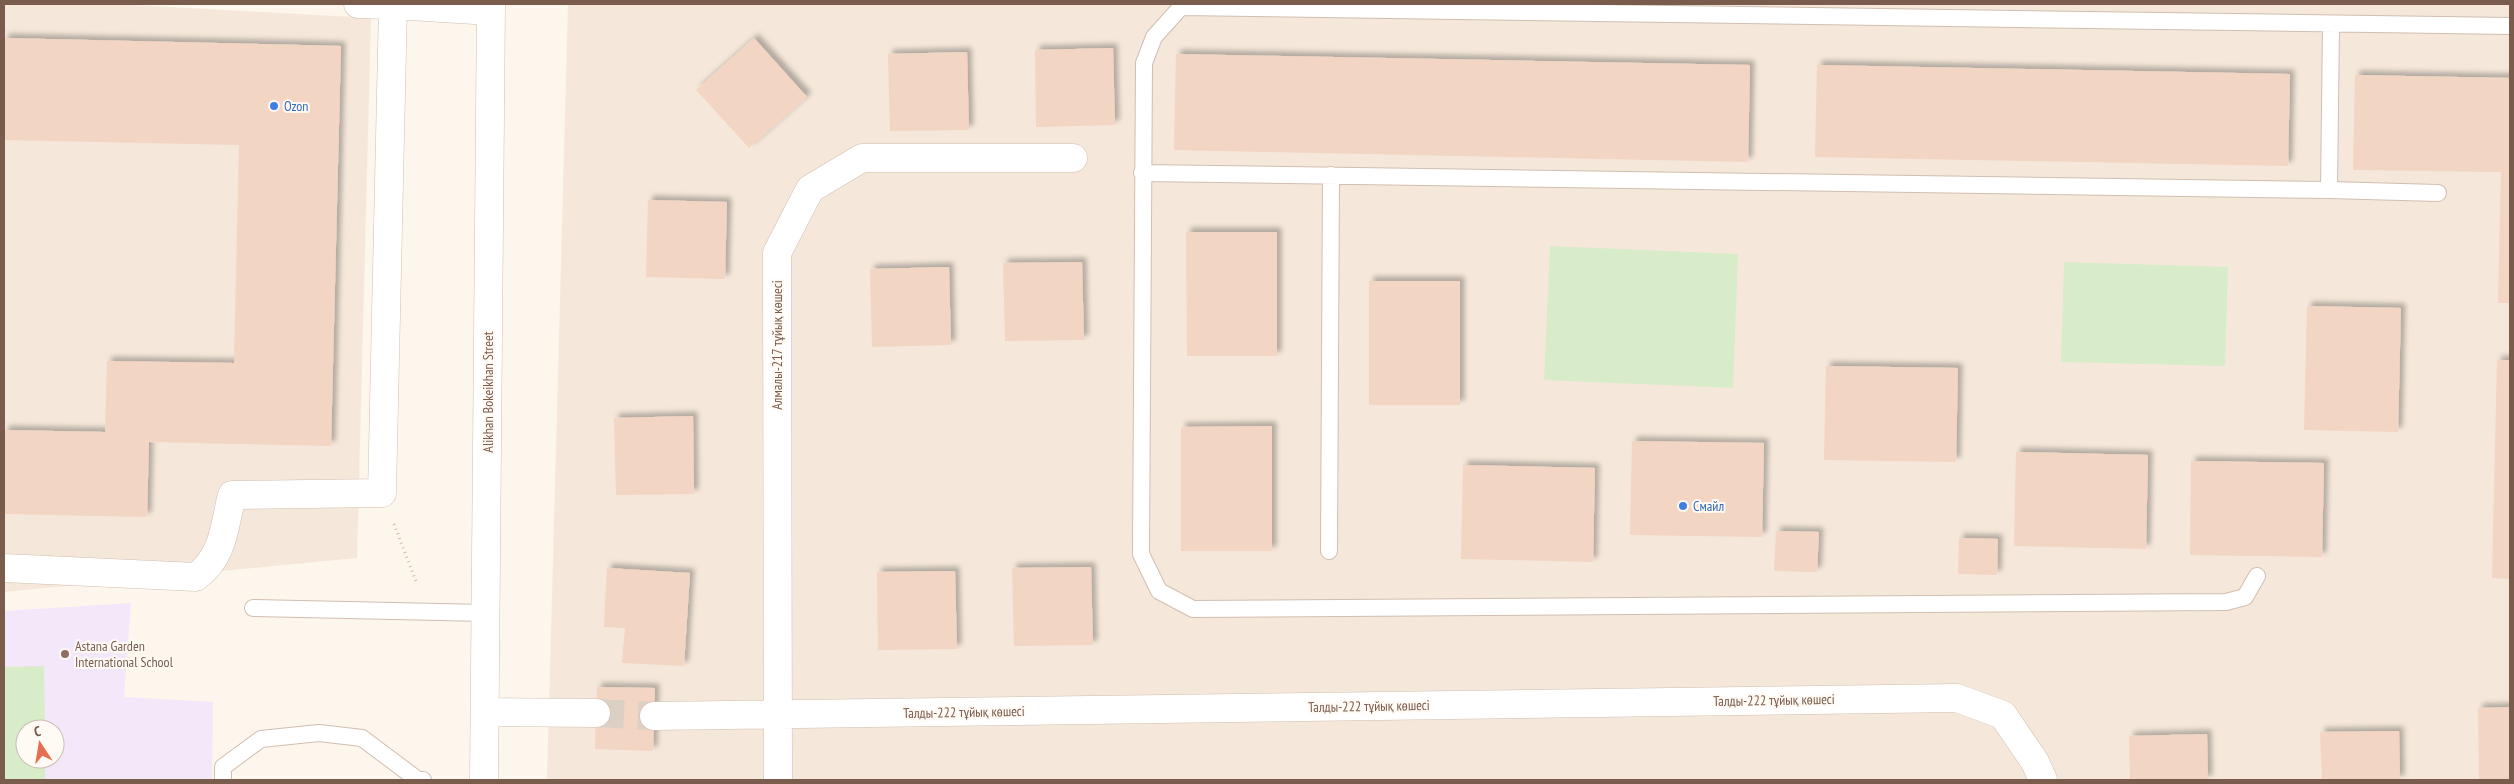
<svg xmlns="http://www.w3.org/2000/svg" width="2514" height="784" viewBox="0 0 2514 784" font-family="'PT Sans Narrow',sans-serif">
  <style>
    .residential { fill: #f5e8da }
    .education { fill: #f3e8fa; fill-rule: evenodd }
    .green { fill: #d8ecc9 }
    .building { fill: #f3d5c3; filter: url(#shadow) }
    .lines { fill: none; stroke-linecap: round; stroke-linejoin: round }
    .street-tunnel { stroke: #dcd0c4; stroke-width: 28; stroke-dasharray: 28 14; stroke-linecap: butt }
    .lane-casing { stroke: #d1beb0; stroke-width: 18 }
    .street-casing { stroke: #d1beb0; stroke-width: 29 }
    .path { stroke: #d9b8a5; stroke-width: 3; stroke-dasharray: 1 4; stroke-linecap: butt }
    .lane { stroke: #fff; stroke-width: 16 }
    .street { stroke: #fff; stroke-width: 28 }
    .shop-dot { fill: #3f7fe0; stroke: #fffaf3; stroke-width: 2 }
    .education-dot { fill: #8d6e63; stroke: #fffaf3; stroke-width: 2 }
    .labels { text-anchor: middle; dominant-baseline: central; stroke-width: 4; stroke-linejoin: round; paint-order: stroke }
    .shop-label { font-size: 14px; fill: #366cbe; stroke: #fffaf3; text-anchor: start }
    .street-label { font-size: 14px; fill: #7a5c4d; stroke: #fffaf3 }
    .education-label { font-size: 14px; fill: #785e54; stroke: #fffaf3; text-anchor: start }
  </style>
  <defs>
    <filter id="shadow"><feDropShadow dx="4.5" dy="-4.5" stdDeviation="2.5" flood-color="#0004"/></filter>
  </defs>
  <rect width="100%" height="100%" fill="#fdf6ec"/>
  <path class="residential" d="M 4,4 L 115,4 L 371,18 L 357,558 L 4,592 Z
    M 568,4 L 2510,4 L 2510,780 L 547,780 Z"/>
  <path class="education" d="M 131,603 L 124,697 L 213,702 L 212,780 L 4,780 L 4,611 ZM 25,729 L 55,729 L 55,759 L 25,759 Z"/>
  <path class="green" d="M 1550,246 L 1738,254 L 1733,388 L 1544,380 Z
    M 2064,262 L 2228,267 L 2225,366 L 2061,362 Z
    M 44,666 L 45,729 L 25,729 L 25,759 L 45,759 L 45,780 L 4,780 L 4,667 Z"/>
  <path class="building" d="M 4,38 L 341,46 L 331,446 L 149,442 L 147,517 L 4,514 L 4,430 L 105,432 L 107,361 L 234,363 L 239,145 L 4,140 Z
    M 754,38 L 807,97 L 749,148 L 696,90 Z
    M 1113,48 L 1115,125 L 1036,127 L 1035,50 Z
    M 967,52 L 969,130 L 890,131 L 888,54 Z
    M 1176,54 L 1750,65 L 1748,162 L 1174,150 Z
    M 1817,65 L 2290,74 L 2288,166 L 1815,157 Z
    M 2355,75 L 2510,78 L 2510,303 L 2498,303 L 2501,172 L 2353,170 Z
    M 648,200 L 727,202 L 725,279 L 646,277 Z
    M 1186,232 L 1277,232 L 1277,356 L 1187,356 Z
    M 1082,262 L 1084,340 L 1005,341 L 1003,263 Z
    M 949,267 L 951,345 L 872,347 L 870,269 Z
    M 1369,281 L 1460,281 L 1460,405 L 1369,405 Z
    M 2307,306 L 2401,308 L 2398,432 L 2304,430 Z
    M 2497,360 L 2510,360 L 2510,579 L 2492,578 Z
    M 1826,366 L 1958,368 L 1956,462 L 1824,460 Z
    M 693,416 L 694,494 L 616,495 L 614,418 Z
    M 1272,426 L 1272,551 L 1181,551 L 1181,427 Z
    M 1632,441 L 1764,443 L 1762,537 L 1630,535 Z
    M 2016,452 L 2148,455 L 2146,549 L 2014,546 Z
    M 2191,461 L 2324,463 L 2322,557 L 2190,555 Z
    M 1463,465 L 1595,468 L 1593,562 L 1461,559 Z
    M 1776,531 L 1819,532 L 1817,572 L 1774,571 Z
    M 1959,538 L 1998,539 L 1997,575 L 1958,574 Z
    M 1091,567 L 1093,645 L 1014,646 L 1012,568 Z
    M 607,568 L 690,573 L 684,666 L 622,663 L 625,628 L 604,627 Z
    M 955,571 L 957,649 L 878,650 L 877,572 Z
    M 597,687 L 655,688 L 653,751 L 595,749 Z
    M 2510,707 L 2510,780 L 2479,780 L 2478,708 Z
    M 2399,731 L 2400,780 L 2322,780 L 2320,732 Z
    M 2207,734 L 2208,780 L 2130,780 L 2129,736 Z"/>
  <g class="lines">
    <path class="street-tunnel" d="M 596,713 L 654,716"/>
    <g class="lane-casing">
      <path id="lane" d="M 1142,173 L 2329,190 L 2438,193
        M 2329,190 L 2331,25
        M 1329,551 L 1331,175
        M 2257,576 L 2245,597 L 2226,602 L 1193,609 L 1159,591 L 1141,554 L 1144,63 L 1154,37 L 1181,7 L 2510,26
        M 253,608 L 486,613
        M 223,780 L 223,767 L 261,739 L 319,733 L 362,738 L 418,780 L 423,780"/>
    </g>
    <g class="street-casing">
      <path id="street" d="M 358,4 L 393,5
        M 4,568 L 196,577 C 224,556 224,527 232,495 L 382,493 L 393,5 L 491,11
        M 485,712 L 596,713
        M 654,716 L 1957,698 L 2003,715 L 2035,762 L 2043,780
        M 484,780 L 491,4
        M 778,780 L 777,253 L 810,189 L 862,158 L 1073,158"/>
    </g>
    <path class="path" d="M 394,524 L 417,584"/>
    <use href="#lane" class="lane"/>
    <use href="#street" class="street"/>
  </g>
  <g class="shop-dot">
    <circle cx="274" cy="106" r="5"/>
    <circle cx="1683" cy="506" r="5"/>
  </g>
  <circle class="education-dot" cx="65" cy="654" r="5"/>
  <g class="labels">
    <g class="shop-label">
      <text x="284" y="106">Ozon</text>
      <text x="1693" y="506">Смайл</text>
    </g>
    <g class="street-label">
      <text transform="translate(777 345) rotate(-90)">Алмалы-217 тұйық көшесі</text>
      <text transform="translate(488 392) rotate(-90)">Alikhan Bokeikhan Street</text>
      <text transform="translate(1774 700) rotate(-1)">Талды-222 тұйық көшесі</text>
      <text transform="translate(1369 706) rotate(-1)">Талды-222 тұйық көшесі</text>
      <text transform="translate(964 712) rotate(-1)">Талды-222 тұйық көшесі</text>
    </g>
    <g class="education-label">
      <text x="75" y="646">Astana Garden<tspan x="75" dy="16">International School</tspan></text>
    </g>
  </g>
  <rect width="2514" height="784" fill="none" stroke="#7a5c4d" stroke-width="10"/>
  <g transform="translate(40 744) rotate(348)"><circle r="24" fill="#fffaf3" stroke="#cabbb1"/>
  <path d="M0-4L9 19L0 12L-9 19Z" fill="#e76f51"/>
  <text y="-8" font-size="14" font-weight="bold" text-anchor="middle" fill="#7a5c4d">С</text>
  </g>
</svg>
